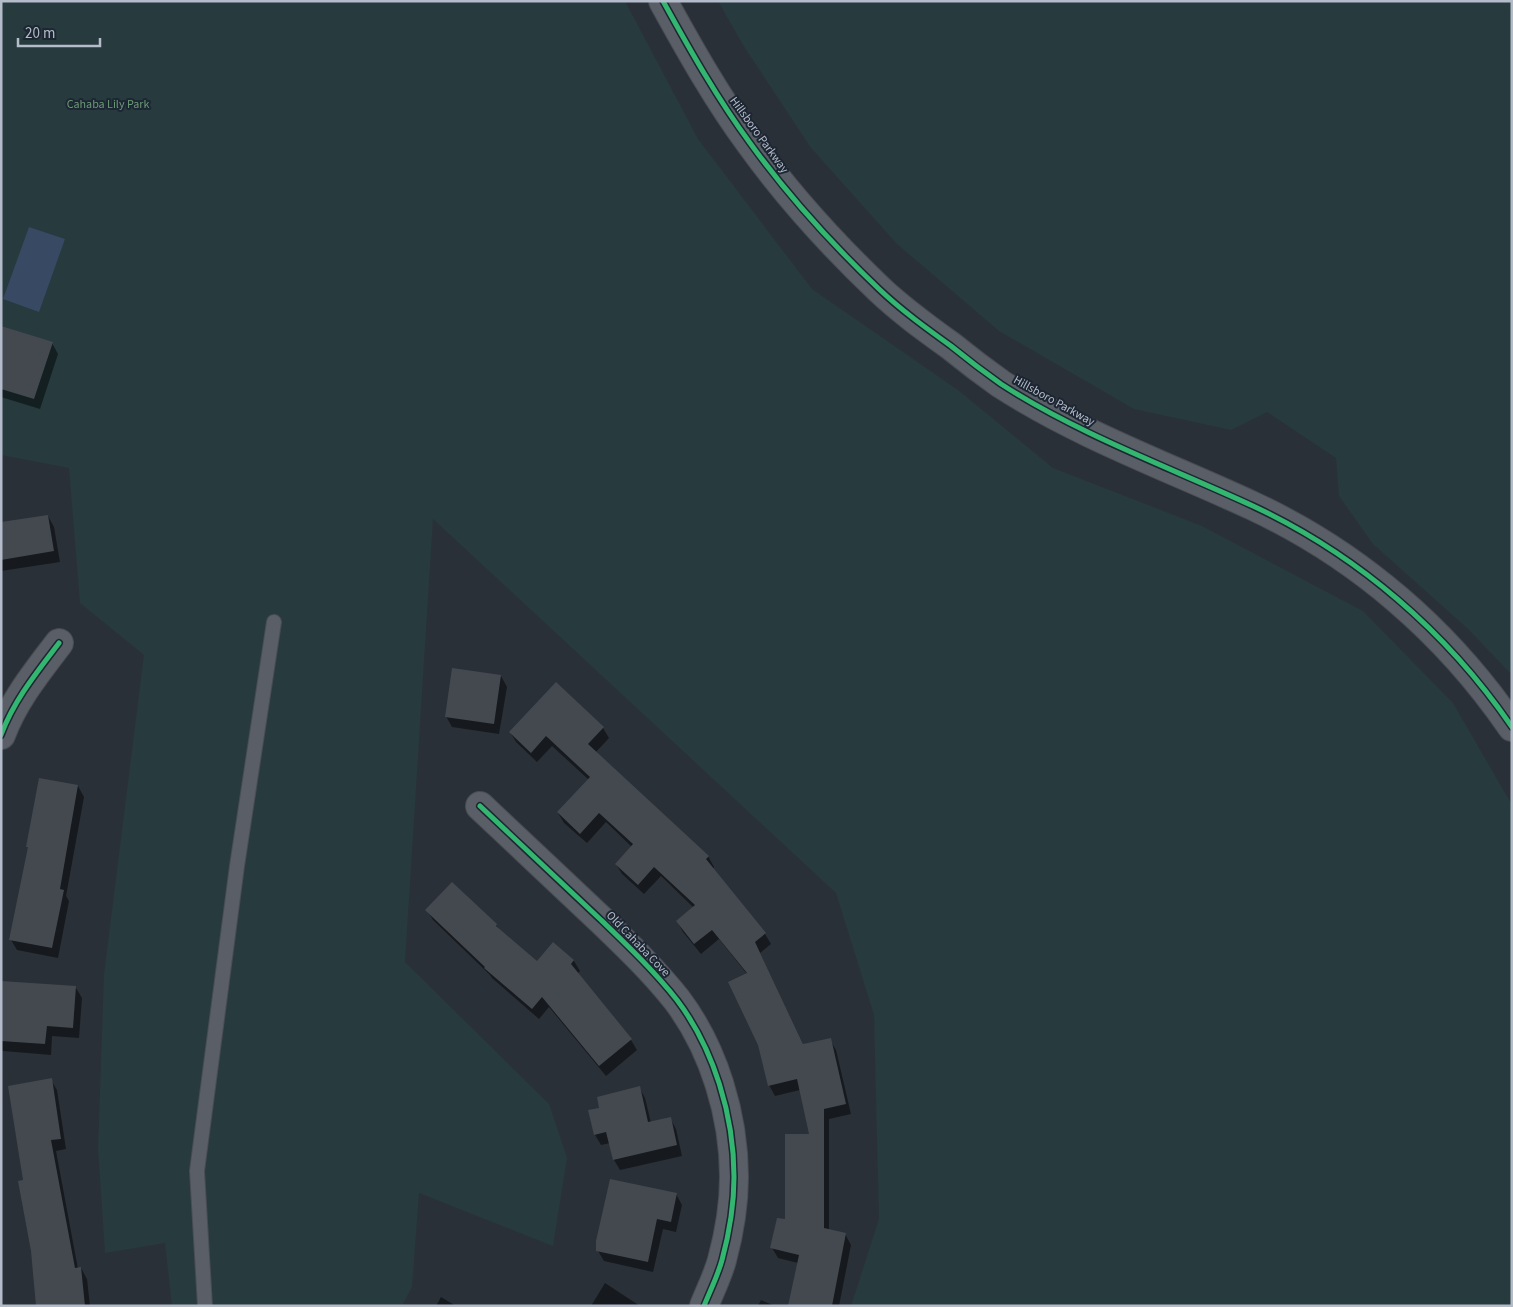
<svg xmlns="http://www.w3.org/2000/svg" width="1513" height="1307" viewBox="0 0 1513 1307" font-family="'Source Sans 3',sans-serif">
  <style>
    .green { fill: #273a3e }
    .water { fill: #384963 }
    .shadow { fill: #0007 }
    .building { fill: #444950 }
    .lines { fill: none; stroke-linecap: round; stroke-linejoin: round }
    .service-casing { stroke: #484c53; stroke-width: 16 }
    .minor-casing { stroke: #484c53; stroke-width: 30 }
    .tertiary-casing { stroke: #484c53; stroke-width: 30 }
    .service { stroke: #5a5e66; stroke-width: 14 }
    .minor { stroke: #5a5e66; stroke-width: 28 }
    .tertiary { stroke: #5a5e66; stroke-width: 28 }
    .cycleway-casing { stroke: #1d2633; stroke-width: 8 }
    .cycleway { stroke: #33b770; stroke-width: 5 }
    .labels { text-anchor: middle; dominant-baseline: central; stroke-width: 4; stroke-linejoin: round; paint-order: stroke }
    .park-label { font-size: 12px; fill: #6b9a76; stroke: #1d2633 }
    .street-label { font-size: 12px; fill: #b4bcc9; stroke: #1d2633 }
  </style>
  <rect width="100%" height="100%" fill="#2a3038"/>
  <path class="green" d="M 1,1 L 625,1 L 698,139 L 812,289 L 958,390 L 1053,468 L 1202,526 L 1363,611 L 1453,703 L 1512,805 L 1512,1306 L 851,1306 L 879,1219 L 874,1015 L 836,893 L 433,519 L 405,962 L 549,1104 L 567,1158 L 553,1246 L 419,1193 L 412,1287 L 402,1306 L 172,1306 L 165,1243 L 105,1253 L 98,1148 L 104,975 L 144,655 L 80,603 L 69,468 L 1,455 Z
    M 718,1 L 1512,1 L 1512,675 L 1467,628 L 1373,544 L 1339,496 L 1336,458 L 1267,412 L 1231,430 L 1134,409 L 999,331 L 897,244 L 811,148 L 743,45 Z"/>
  <path class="water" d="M 29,227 L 65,239 L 39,312 L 3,299 Z"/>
  <path class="shadow" d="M 1,328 L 52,343 L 58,354 L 40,409 L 1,397 Z
    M 48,516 L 54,527 L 60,562 L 1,571 L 1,524 Z
    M 501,676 L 507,687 L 499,734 L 452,727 L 446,716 Z
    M 603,728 L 609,738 L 595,753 L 708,856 L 714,867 L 713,869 L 765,934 L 771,944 L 760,953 L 804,1046 L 830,1040 L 836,1050 L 851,1114 L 829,1119 L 829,1231 L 845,1234 L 851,1245 L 839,1306 L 789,1306 L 798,1263 L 778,1258 L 772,1248 L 786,1221 L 811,1135 L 800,1090 L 775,1096 L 769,1085 L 747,974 L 719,939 L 701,954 L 683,932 L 677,921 L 694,908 L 661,876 L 644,894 L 622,874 L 616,864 L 632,847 L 606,822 L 587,843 L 564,823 L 558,813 L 589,780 L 552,746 L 537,762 L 516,742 L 510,732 Z
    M 78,786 L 84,797 L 66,896 L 69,901 L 58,958 L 17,950 L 11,940 L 29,849 L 28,847 Z
    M 452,883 L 496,925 L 500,931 L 537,962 L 553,944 L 574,961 L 580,971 L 577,974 L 631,1040 L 637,1050 L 606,1076 L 549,1007 L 539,1019 L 492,978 L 489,974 L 433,920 L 427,910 Z
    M 76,988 L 82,998 L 79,1038 L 52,1036 L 51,1055 L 3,1051 L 1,1048 L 1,999 Z
    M 51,1080 L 57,1090 L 66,1149 L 56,1151 L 78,1269 L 81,1268 L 87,1279 L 90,1306 L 38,1306 L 25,1181 Z
    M 639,1087 L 645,1098 L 651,1123 L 670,1118 L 676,1129 L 682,1156 L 620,1170 L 614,1160 L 610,1143 L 601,1145 L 595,1135 L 601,1109 Z
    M 676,1194 L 682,1205 L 676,1232 L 663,1229 L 653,1272 L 604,1261 L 598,1251 Z
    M 605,1283 L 640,1306 L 591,1306 Z
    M 441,1297 L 456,1306 L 436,1306 Z
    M 761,1300 L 775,1306 L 758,1306 Z"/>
  <path class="building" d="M 1,326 L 53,342 L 34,399 L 1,389 Z
    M 48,515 L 54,551 L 1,560 L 1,522 Z
    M 452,668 L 501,675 L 494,724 L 445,717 Z
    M 556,682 L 604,727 L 588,744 L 709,856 L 706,859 L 766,933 L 755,942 L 803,1044 L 831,1038 L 846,1104 L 824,1109 L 824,1228 L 846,1233 L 832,1306 L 788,1306 L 799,1255 L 770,1248 L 777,1218 L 785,1219 L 785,1134 L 809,1134 L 797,1079 L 768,1086 L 758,1045 L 728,982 L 747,973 L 712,930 L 694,944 L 676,921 L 695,905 L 654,867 L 638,885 L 615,864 L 633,844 L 599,813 L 580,834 L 557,812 L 590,777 L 546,736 L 531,753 L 509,732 Z
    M 39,778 L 78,785 L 60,889 L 64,890 L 52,948 L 9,940 L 28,847 L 26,847 Z
    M 452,882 L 497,924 L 496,926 L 537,961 L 553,942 L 574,960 L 571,964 L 632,1039 L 599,1066 L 542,997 L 532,1009 L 484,968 L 485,967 L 425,910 Z
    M 1,981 L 76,986 L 73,1028 L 47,1026 L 45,1044 L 1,1041 Z
    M 52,1078 L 61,1139 L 51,1140 L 75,1268 L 81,1267 L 85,1306 L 36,1306 L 31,1251 L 18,1181 L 23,1180 L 8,1086 Z
    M 640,1086 L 648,1122 L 671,1117 L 677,1145 L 613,1160 L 606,1132 L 594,1135 L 588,1110 L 599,1108 L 597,1097 Z
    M 610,1179 L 677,1193 L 671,1222 L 657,1219 L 648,1262 L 596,1251 L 596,1241 Z"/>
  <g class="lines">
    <g class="service-casing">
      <path id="service" d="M 205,1306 L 197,1171 L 237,866 L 274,622"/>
    </g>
    <g class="minor-casing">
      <path id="minor" d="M 1,735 C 14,700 37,672 59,643
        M 480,806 C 520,844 561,882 601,920 C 628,946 654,971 677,1000 C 714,1049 734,1116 734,1177 C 734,1205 729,1234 722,1260 C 718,1275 710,1291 704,1306"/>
    </g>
    <g class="tertiary-casing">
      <path id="tertiary" d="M 663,1 C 690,50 717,98 750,143 C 786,193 834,246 879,289 C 901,310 926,328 951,346 C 967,359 984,372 1001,384 C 1080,435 1169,467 1253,506 C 1358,555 1447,632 1512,727"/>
    </g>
    <use href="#service" class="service"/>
    <use href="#minor" class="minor"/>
    <use href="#tertiary" class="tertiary"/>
    <g class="cycleway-casing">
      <path id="cycleway" d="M 663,1 C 690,50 717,98 750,143 C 786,193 834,246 879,289 C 901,310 926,328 951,346 C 967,359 984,372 1001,384 C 1080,435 1169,467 1253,506 C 1358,555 1447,632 1512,727
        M 1,735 C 14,700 37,672 59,643
        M 480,806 C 520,844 561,882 601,920 C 628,946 654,971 677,1000 C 714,1049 734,1116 734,1177 C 734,1205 729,1234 722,1260 C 718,1275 710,1291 704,1306"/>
    </g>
    <use href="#cycleway" class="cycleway"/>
  </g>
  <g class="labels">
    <g class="park-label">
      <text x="108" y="104">Cahaba Lily Park</text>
    </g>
    <g class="street-label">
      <text transform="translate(759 135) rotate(54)">Hillsboro Parkway</text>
      <text transform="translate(1054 401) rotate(29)">Hillsboro Parkway</text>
      <text transform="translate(638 944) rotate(46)">Old Cahaba Cove</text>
    </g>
  </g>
  <rect width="1513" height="1307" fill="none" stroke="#b4bcc9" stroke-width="5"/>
  <path d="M18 38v8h82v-8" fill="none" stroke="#b4bcc9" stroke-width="2.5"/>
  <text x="25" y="38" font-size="15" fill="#b4bcc9" stroke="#1d2633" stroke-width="4" paint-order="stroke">20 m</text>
</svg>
